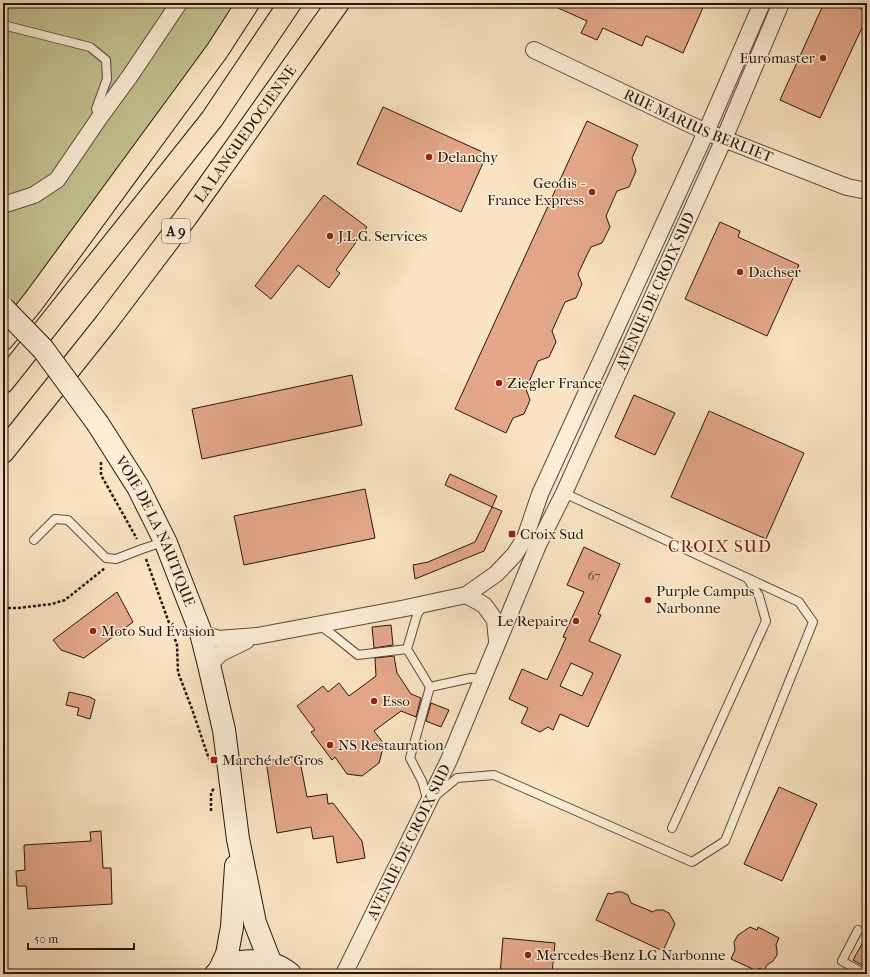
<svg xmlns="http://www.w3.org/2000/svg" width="870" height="977" viewBox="0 0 870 977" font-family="'IM FELL French Canon',serif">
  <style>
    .green { fill: #c3c290; stroke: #746c50 }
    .building { fill: #e4a78a; stroke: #25160f; fill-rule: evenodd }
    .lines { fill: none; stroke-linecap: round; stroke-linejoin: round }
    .lane-casing { stroke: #5a493c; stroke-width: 10 }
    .street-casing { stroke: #5a493c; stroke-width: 18 }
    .secondary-casing { stroke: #25160f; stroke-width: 24 }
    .highway-casing { stroke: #25160f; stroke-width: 24 }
    .path { stroke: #25160f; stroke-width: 2.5; stroke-dasharray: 3 2; stroke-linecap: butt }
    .lane { stroke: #fcedd7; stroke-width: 8 }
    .street { stroke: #fcedd7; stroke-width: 16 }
    .secondary { stroke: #fcedd7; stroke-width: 22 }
    .highway { stroke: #fae3c2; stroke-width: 22 }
    .secondary-bridge-casing { stroke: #25160f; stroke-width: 24; stroke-linecap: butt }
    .secondary-bridge { stroke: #fcedd7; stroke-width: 22 }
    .poi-dot { fill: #8f2418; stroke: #fcedd7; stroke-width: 1.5 }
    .labels { text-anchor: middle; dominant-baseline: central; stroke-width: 3; stroke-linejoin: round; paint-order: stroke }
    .number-label { font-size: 13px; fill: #553a2e }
    .shield { fill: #fcedd7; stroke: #66564b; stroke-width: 1 }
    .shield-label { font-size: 14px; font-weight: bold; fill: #25160f }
    .poi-label { font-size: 15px; fill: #25160f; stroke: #fcedd7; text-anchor: start }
    .street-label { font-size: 15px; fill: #25160f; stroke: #fcedd7 }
    .quarter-label { font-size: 17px; letter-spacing: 1px; fill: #7a1f14; stroke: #fcedd7 }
  </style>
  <rect width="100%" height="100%" fill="#fae3c2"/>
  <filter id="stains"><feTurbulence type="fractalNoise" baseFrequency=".005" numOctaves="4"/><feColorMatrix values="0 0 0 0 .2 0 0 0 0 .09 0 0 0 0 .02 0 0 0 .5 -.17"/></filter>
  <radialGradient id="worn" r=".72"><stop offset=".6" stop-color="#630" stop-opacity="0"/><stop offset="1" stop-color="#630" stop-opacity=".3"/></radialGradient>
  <path class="green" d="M 3,3 L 262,3 L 142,173 L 50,296 L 3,338 Z"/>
  <path class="building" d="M 547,3 L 705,3 L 683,53 L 646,36 L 642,46 L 603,28 L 597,40 L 581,33 L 587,21 Z
    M 824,3 L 849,3 L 867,11 L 867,17 L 820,118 L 780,100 Z
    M 383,107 L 487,154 L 461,212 L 357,164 Z
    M 587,121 L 638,145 L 632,158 L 636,171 L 629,187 L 617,191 L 606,216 L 610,227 L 602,243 L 591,247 L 585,259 L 578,274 L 582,284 L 576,298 L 565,302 L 552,331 L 556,342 L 549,357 L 538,361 L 526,389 L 530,400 L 524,414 L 513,418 L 506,433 L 455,409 Z
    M 324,195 L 367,227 L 336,270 L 340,273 L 329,288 L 298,265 L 271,299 L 255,286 Z
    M 720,222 L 740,231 L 738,237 L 799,265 L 767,336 L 685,299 Z
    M 352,375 L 362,425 L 202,459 L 192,409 Z
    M 634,395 L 675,413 L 655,455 L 615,437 Z
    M 709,411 L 804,453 L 766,539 L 671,497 Z
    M 450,474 L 497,496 L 492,507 L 445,485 Z
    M 365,489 L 375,538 L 244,565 L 234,516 Z
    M 492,507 L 502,511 L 484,551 L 415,579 L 413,565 L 428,562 L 475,542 Z
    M 584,547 L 620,564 L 598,614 L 601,615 L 589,641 L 621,655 L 588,727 L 560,714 L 553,730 L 548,727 L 540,732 L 521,723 L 528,708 L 509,699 L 522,669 L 547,680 L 566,638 L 563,637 L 584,592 L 567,585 ZM 571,663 L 593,673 L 582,696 L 560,686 Z
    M 117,592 L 133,622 L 84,658 L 61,650 L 53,640 Z
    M 391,625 L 393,645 L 374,648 L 372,627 Z
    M 394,656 L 397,673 L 411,694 L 421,698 L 416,717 L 401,711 L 374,731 L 384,744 L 379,763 L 362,776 L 347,774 L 335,757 L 332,760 L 311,732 L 315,730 L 297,706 L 323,686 L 328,692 L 339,683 L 349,696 L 376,676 L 375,658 Z
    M 69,692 L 90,697 L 95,700 L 90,719 L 77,715 L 79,708 L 66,705 Z
    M 431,703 L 449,710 L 441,727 L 426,721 Z
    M 299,756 L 307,797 L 327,794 L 328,804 L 333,803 L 362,841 L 365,858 L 337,863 L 333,836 L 313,839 L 311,827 L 277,833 L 266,761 Z
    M 779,787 L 817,804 L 782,881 L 744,864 Z
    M 101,831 L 103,868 L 111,868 L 112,904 L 28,909 L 26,886 L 17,886 L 16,871 L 25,870 L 24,845 L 91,841 L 90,832 Z
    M 616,892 L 622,892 L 628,895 L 631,903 L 653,912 L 656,910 L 663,910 L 669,913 L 675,924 L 663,951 L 596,920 L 608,893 L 612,894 Z
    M 750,927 L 757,930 L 758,927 L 779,938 L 776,945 L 777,950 L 777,955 L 773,961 L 767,965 L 764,971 L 759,968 L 757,971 L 731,959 L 735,950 L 734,942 L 738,935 Z
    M 867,935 L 867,968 L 853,960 Z
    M 503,938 L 555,943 L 552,974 L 500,974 Z"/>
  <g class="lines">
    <g class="lane-casing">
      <path id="lane" d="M 3,25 L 90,47 L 106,60 L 107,79 L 96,109 L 100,117
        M 34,540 L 55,519 L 68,520 L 106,558 L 116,559 L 142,549 L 157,544 L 165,543
        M 423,605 L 417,615 L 407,649 L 430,687 L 410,758 L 422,781 L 428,802 L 457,778 L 494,775 L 692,862 L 725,841 L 813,622 L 799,602 L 564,493
        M 319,625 L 333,635 L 358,655 L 407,649
        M 430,687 L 471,678 L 482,679
        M 672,828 L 766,621 L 759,596 L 748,579
        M 858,930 L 842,961 L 865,974"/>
    </g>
    <g class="street-casing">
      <g id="street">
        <path id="s1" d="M 534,50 L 706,132 L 847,187 L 867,191"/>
        <path d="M 3,205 L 34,195 L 57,180 L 100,117 L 130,76 L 179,3"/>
        <path d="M 466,595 L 484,605 L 495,620 L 497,641"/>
        <path d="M 201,633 L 219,639 L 257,636 L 406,608 L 466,595 L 496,574 L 515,554 L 525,538 L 540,494 L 706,132 L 762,3"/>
        <path d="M 209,665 L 221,653 L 246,641"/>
        <path id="s2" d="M 344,974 L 449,760 L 538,545 L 564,493 L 724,139 L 781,3"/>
      </g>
    </g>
    <g class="secondary-casing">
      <g id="secondary">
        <path id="s3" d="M 98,424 L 138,487 L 166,543 L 201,633 L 209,665 L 224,730 L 238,839 L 255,923 L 271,964"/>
        <path d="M 219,971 L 227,954 L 232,927 L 236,866"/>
        <path d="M 216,974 C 234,956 271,958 290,974"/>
      </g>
    </g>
    <g class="highway-casing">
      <g id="highway">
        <path d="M 3,339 L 33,302 L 217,51 L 248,3"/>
        <path d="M 3,382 L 212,119 L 290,3"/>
        <path id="s4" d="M 3,452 L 106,323 L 187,216 L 338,3"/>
      </g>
    </g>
    <path class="path" d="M 101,462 L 101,475 L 137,539
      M 146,559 L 177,645 L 178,672 L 192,709 L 209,759
      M 3,608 L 18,608 L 52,604 L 65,600 L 105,568
      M 211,811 L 211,793 L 214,788"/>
    <use href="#lane" class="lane"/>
    <use href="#street" class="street"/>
    <use href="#secondary" class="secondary"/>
    <use href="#highway" class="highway"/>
    <g class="secondary-bridge-casing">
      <path id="secondary-bridge" d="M 3,308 L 43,349 L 98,424"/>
    </g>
    <use href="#secondary-bridge" class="secondary-bridge"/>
  </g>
  <g class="poi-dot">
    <circle cx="823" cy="58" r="4"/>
    <circle cx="429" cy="157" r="4"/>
    <circle cx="592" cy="192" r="4"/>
    <circle cx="330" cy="236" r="4"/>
    <circle cx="740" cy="272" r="4"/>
    <circle cx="499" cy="383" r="4"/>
    <rect x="508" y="530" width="8" height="8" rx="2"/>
    <circle cx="648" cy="600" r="4"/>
    <circle cx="576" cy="621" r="4"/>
    <circle cx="93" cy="631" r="4"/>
    <circle cx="374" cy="701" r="4"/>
    <circle cx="330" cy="745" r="4"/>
    <rect x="210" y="756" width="8" height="8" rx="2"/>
    <circle cx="528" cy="955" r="4"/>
  </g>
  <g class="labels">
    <g class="number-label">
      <text x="594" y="575">67</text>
    </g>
    <rect class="shield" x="162" y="219" width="28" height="24" rx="3"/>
    <g class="shield-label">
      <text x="176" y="231">A 9</text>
    </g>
    <g class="poi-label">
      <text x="815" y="58" text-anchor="end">Euromaster</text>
      <text x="437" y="157">Delanchy</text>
      <text x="584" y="183" text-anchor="end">Geodis -<tspan x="584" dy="17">France Express</tspan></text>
      <text x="338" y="236">J.L.G. Services</text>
      <text x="748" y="272">Dachser</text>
      <text x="507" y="383">Ziegler France</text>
      <text x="520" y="534">Croix Sud</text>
      <text x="656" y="591">Purple Campus<tspan x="656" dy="17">Narbonne</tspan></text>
      <text x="568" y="621" text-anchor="end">Le Repaire</text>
      <text x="101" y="631">Moto Sud Évasion</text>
      <text x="382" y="701">Esso</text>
      <text x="338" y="745">NS Restauration</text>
      <text x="222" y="760">Marché de Gros</text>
      <text x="536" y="955">Mercedes-Benz LG Narbonne</text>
    </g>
    <g class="street-label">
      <text stroke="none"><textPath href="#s1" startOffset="181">RUE MARIUS BERLIET</textPath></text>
      <text stroke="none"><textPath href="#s4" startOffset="400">LA LANGUEDOCIENNE</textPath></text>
      <text stroke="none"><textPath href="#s2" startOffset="751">AVENUE DE CROIX SUD</textPath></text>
      <text stroke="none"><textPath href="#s3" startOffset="122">VOIE DE LA NAUTIQUE</textPath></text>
      <text stroke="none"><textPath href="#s2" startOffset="147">AVENUE DE CROIX SUD</textPath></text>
    </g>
    <g class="quarter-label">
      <text x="720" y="546">CROIX SUD</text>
    </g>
  </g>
  <rect width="870" height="977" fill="none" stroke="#fae3c2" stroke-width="16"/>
  <rect x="4" y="4" width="862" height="969" fill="none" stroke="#25160f" stroke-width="2"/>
  <rect x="8" y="8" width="854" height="961" fill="none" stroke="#25160f"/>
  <path d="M28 943v6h106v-6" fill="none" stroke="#25160f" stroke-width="2"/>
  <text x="34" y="943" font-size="12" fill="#25160f" stroke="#fcedd7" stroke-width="3" paint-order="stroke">50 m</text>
  <rect width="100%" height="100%" filter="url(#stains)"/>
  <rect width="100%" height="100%" fill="url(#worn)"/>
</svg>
